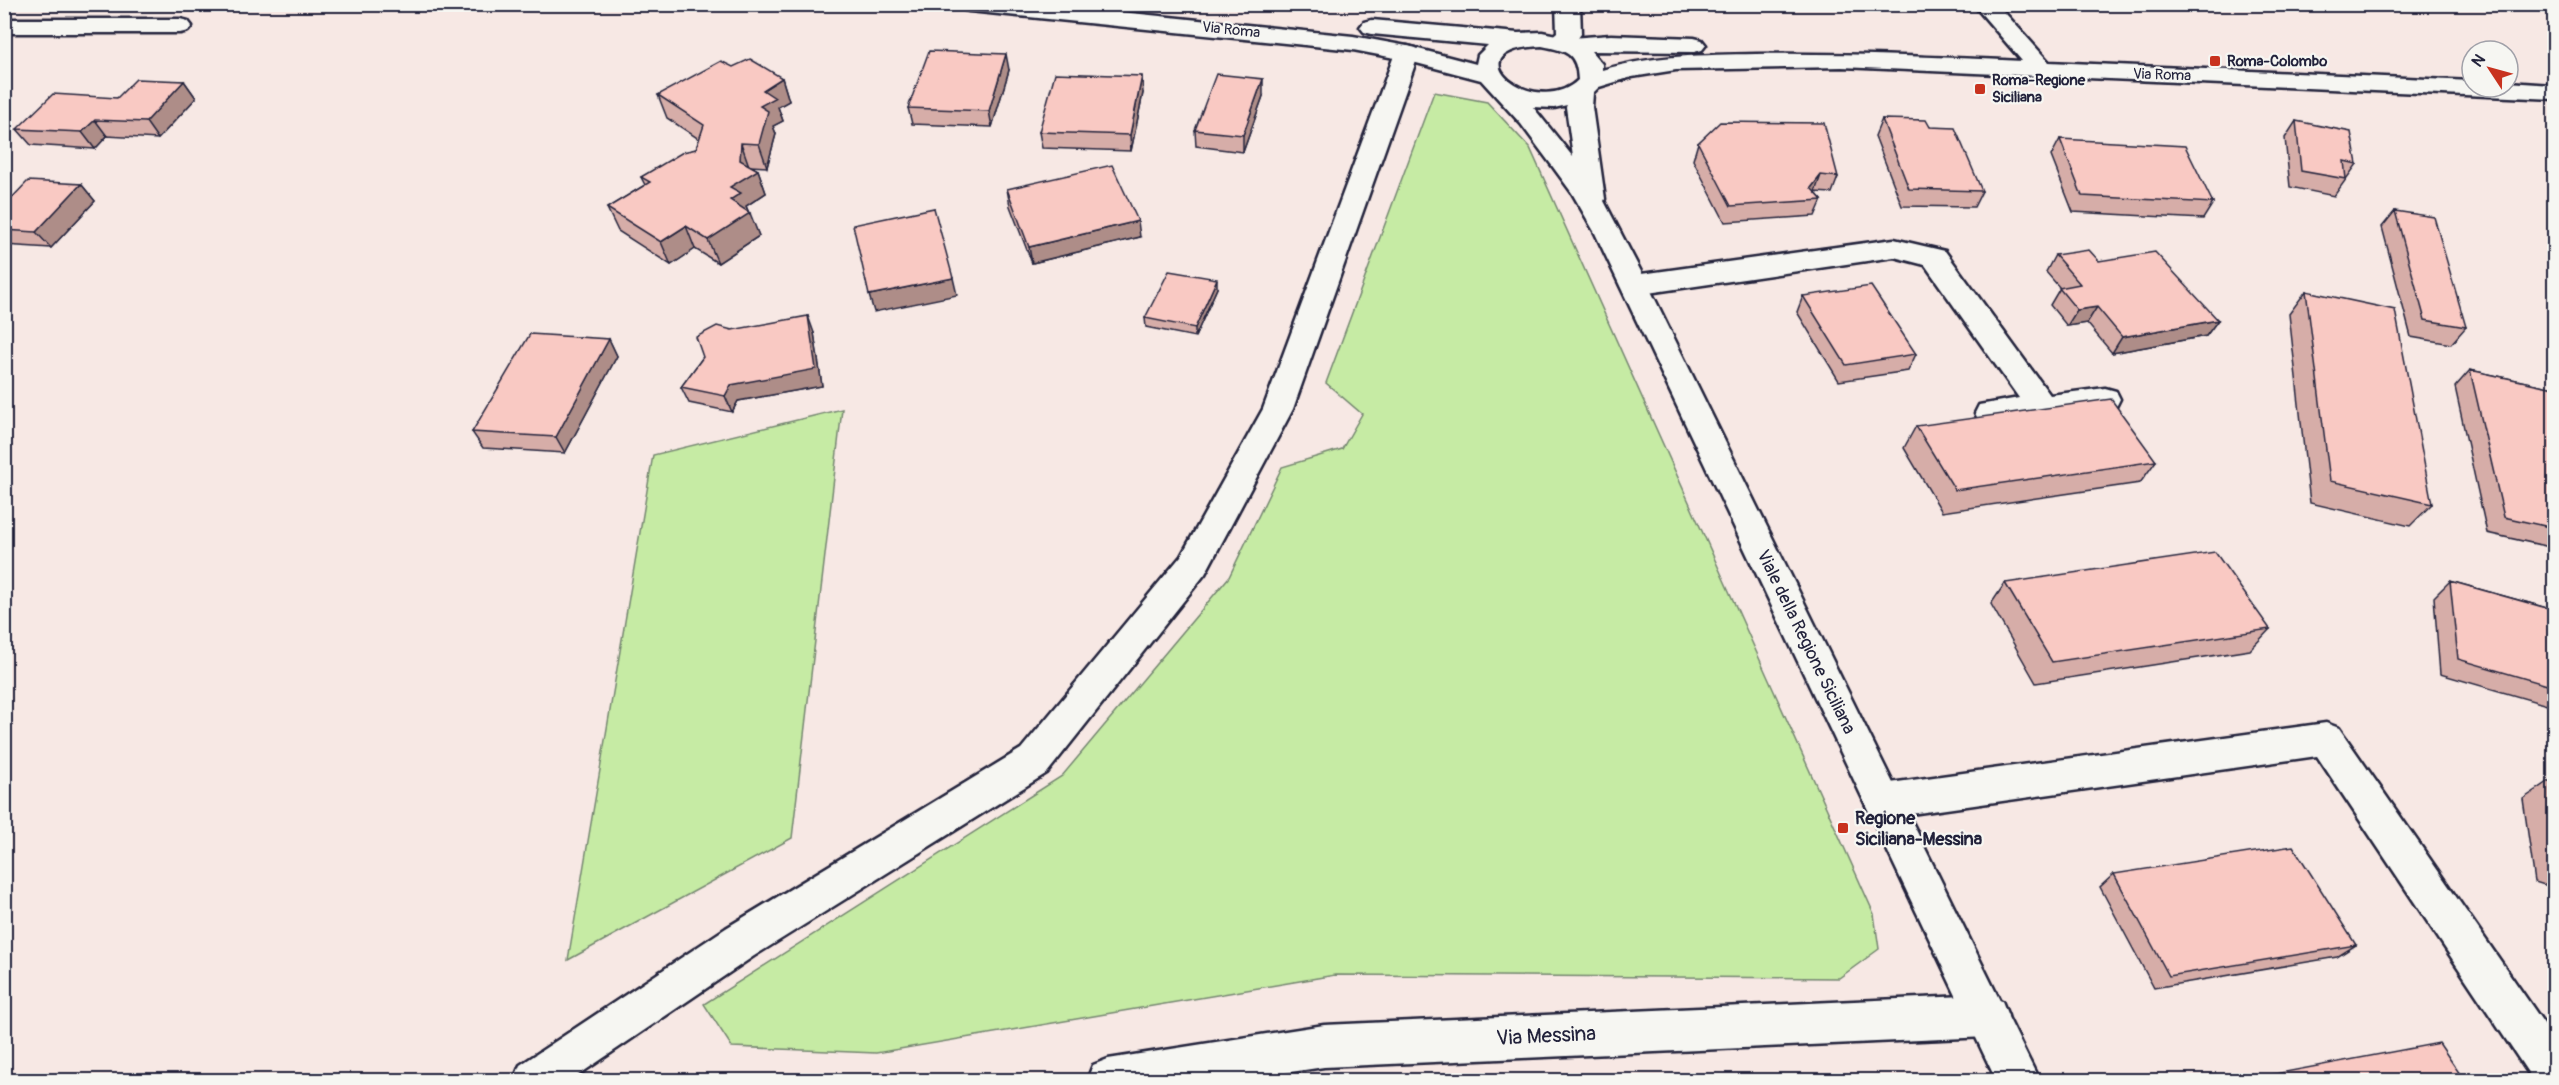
<svg xmlns="http://www.w3.org/2000/svg" width="2559" height="1085" viewBox="0 0 2559 1085" font-family="Pangolin,sans-serif">
  <style>
    .green { fill: #c6eba4; stroke: #748670; stroke-width: 1.5 }
    .lines { fill: none; stroke-linecap: round; stroke-linejoin: round }
    .street-casing { stroke: #22223b; stroke-width: 5 }
    .secondary-casing { stroke: #22223b; stroke-width: 5 }
    .street { fill: #f6f6f2; fill-rule: evenodd }
    .secondary { fill: #f6f6f2; fill-rule: evenodd }
    .wall { fill: #d6ada8; stroke: #22223b; stroke-width: 1.5 }
    .shaded-wall { fill: #ae8d88; stroke: #22223b; stroke-width: 1.5 }
    .building { fill: #f9c9c3; stroke: #22223b; stroke-width: 1.5 }
    .poi-dot { fill: #c8321e; stroke: #f6f6f2; stroke-width: 2 }
    .labels { text-anchor: middle; dominant-baseline: central; stroke-width: 4.5; stroke-linejoin: round; paint-order: stroke }
    .far-street-label { font-size: 15px; fill: #22223b; stroke: #f6f6f2 }
    .far-poi-label { font-size: 15px; font-weight: bold; fill: #22223b; stroke: #f6f6f2; text-anchor: start }
    .street-label { font-size: 18px; fill: #22223b; stroke: #f6f6f2 }
    .poi-label { font-size: 18px; font-weight: bold; fill: #22223b; stroke: #f6f6f2; text-anchor: start }
    .near-street-label { font-size: 21px; fill: #22223b; stroke: #f6f6f2 }
  </style>
  <rect width="100%" height="100%" fill="#f7e8e4"/>
  <filter id="ink" filterUnits="userSpaceOnUse"><feTurbulence type="fractalNoise" baseFrequency=".0167" numOctaves="2"/><feDisplacementMap in="SourceGraphic" scale="12" xChannelSelector="R" yChannelSelector="G"/><feConvolveMatrix kernelMatrix="1 2 1 2 8 2 1 2 1" color-interpolation-filters="sRGB"/></filter>
  <g filter="url(#ink)">
    <path class="green" d="M 1434,92 L 1487,102 L 1530,148 L 1874,914 L 1879,949 L 1839,978 L 1335,975 L 876,1053 L 732,1047 L 704,1004 L 1062,776 L 1229,577 L 1282,467 L 1342,449 L 1362,414 L 1326,383 Z
      M 842,409 L 792,838 L 568,960 L 653,455 Z"/>
    <g class="lines">
      <g class="street-casing">
        <path id="street" d="M 1556,4 L 1580,4 L 1581,34 C 1573,45 1563,50 1550,47 L 1546,42 L 1557,32 Z
          M 4,19 L 180,19 L 188,21 L 192,26 L 188,31 L 180,33 L 4,33 Z
          M 1407,46 L 1416,48 L 1419,53 L 1293,409 L 1205,574 L 1047,773 L 754,956 L 571,1080 L 514,1080 L 520,1065 L 726,928 L 1021,749 L 1181,556 L 1263,409 L 1395,53 L 1398,48 Z
          M 1894,239 L 1945,251 L 2050,395 L 2105,388 L 2116,391 L 2120,399 L 2116,407 L 1990,424 L 1979,421 L 1975,413 L 1979,405 L 2019,398 L 1925,265 L 1894,257 L 1634,295 L 1624,292 L 1620,285 L 1624,278 L 1634,275 Z
          M 2326,723 L 2339,728 L 2554,1038 L 2554,1080 L 2533,1080 L 2317,756 L 1883,818 L 1870,813 L 1864,801 L 1870,789 L 1883,784 Z
          M 1987,995 L 2002,1001 L 2008,1016 L 2002,1031 L 1987,1037 L 1324,1067 L 1239,1080 L 1087,1080 L 1093,1065 L 1108,1059 L 1324,1025 Z"/>
      </g>
      <g class="secondary-casing">
        <path id="secondary" d="M 958,4 L 1043,4 L 1353,36 L 1407,46 L 1476,64 L 1478,55 L 1488,45 L 1372,34 L 1364,32 L 1360,27 L 1364,22 L 1372,20 L 1518,33 L 1542,32 L 1571,38 L 1611,35 L 1694,38 L 1702,40 L 1706,45 L 1702,50 L 1694,52 L 1591,51 L 1602,64 L 1602,70 C 1653,55 1703,55 1756,54 C 1845,53 1933,57 2022,61 L 1973,4 L 1997,4 L 2049,62 L 2472,81 L 2472,87 L 2508,87 L 2508,82 L 2554,85 L 2554,99 L 1842,67 L 1676,70 L 1632,77 L 1599,87 L 1593,93 L 1592,107 L 1605,199 L 1604,201 L 1648,285 L 2039,1080 L 1996,1080 L 1595,233 L 1572,193 L 1553,167 L 1521,124 L 1481,80 L 1405,60 L 1353,50 L 969,11 L 961,9 ZM 1542,46 C 1567,51 1577,53 1578,80 C 1537,121 1446,50 1542,46 ZM 1567,105 L 1566,107 L 1573,157 L 1533,107 L 1554,108 Z"/>
      </g>
      <use href="#street" class="street"/>
      <use href="#secondary" class="secondary"/>
    </g>
    <path class="wall" d="M 733,67 L 782,78 L 789,101 L 778,107 L 783,121 L 773,126 L 776,134 L 767,167 L 750,166 L 758,170 L 766,193 L 746,206 L 759,236 L 718,263 L 695,249 L 671,265 L 618,231 L 607,208 L 645,185 L 641,177 L 696,149 L 699,139 L 667,118 L 658,95 Z
      M 1009,70 L 992,127 L 912,124 L 908,108 Z
      M 184,81 L 196,98 L 158,139 L 107,136 L 95,149 L 31,145 L 17,129 L 117,98 Z
      M 1143,93 L 1131,151 L 1042,148 L 1039,132 Z
      M 1263,96 L 1243,152 L 1196,146 L 1195,130 Z
      M 1882,119 L 1930,127 L 1982,191 L 1974,207 L 1902,206 L 1875,136 Z
      M 2296,121 L 2357,164 L 2334,196 L 2290,187 L 2285,138 Z
      M 2060,139 L 2213,203 L 2203,219 L 2073,212 L 2051,156 Z
      M 1698,143 L 1838,177 L 1832,193 L 1815,192 L 1822,200 L 1815,216 L 1725,222 L 1693,160 Z
      M 81,184 L 95,201 L 51,248 L 4,245 L 4,203 L 7,203 Z
      M 1007,189 L 1140,237 L 1032,263 L 1010,206 Z
      M 2395,211 L 2466,327 L 2451,344 L 2411,337 L 2382,227 Z
      M 2055,255 L 2099,261 L 2218,320 L 2206,336 L 2112,353 L 2087,323 L 2067,326 L 2050,305 L 2060,288 L 2046,272 Z
      M 1217,288 L 1195,337 L 1146,327 L 1145,318 Z
      M 2306,291 L 2432,504 L 2410,526 L 2310,503 L 2289,314 Z
      M 1803,296 L 1916,354 L 1908,371 L 1839,381 L 1797,312 Z
      M 732,330 L 814,333 L 822,386 L 738,401 L 732,412 L 689,403 L 681,387 L 703,357 Z
      M 609,339 L 617,356 L 565,453 L 483,448 L 472,432 Z
      M 2470,370 L 2554,388 L 2554,548 L 2487,533 L 2455,387 Z
      M 1916,426 L 2156,461 L 2140,483 L 1942,512 L 1904,448 Z
      M 2450,581 L 2554,610 L 2554,707 L 2440,674 L 2434,597 Z
      M 2005,583 L 2270,629 L 2250,650 L 2036,683 L 1991,604 Z
      M 2551,780 L 2554,781 L 2554,888 L 2535,882 L 2523,799 Z
      M 2114,874 L 2356,945 L 2337,957 L 2154,988 L 2100,887 Z"/>
    <path class="shaded-wall" d="M 1006,54 L 1009,70 L 992,127 L 989,111 Z
      M 1142,76 L 1143,93 L 1131,151 L 1130,135 Z
      M 782,78 L 789,101 L 778,107 L 783,121 L 773,126 L 776,134 L 767,167 L 759,144 L 760,106 L 763,90 Z
      M 1263,79 L 1263,96 L 1243,152 L 1243,135 Z
      M 184,81 L 196,98 L 158,139 L 146,122 Z
      M 95,120 L 107,136 L 95,149 L 82,132 Z
      M 741,143 L 749,166 L 758,170 L 766,193 L 746,206 L 749,214 L 750,213 L 759,236 L 718,263 L 708,240 L 730,187 L 740,160 Z
      M 1821,175 L 1815,192 L 1808,201 L 1811,188 Z
      M 81,184 L 95,201 L 51,248 L 36,232 Z
      M 1138,221 L 1140,237 L 1032,263 L 1029,247 Z
      M 686,226 L 695,249 L 671,265 L 661,242 Z
      M 953,278 L 957,295 L 874,312 L 869,295 Z
      M 1217,279 L 1217,288 L 1195,337 L 1195,328 Z
      M 2097,307 L 2087,323 L 2067,326 L 2077,310 Z
      M 808,316 L 814,333 L 822,386 L 738,401 L 732,412 L 725,396 L 731,385 Z
      M 2218,320 L 2206,336 L 2112,353 L 2122,337 Z
      M 609,339 L 617,356 L 565,453 L 556,437 Z"/>
    <path class="building" d="M 929,51 L 1006,54 L 989,111 L 908,108 Z
      M 750,59 L 782,78 L 763,90 L 775,98 L 760,106 L 768,111 L 759,144 L 741,143 L 740,160 L 758,170 L 730,187 L 741,193 L 730,200 L 750,213 L 708,240 L 686,226 L 661,242 L 607,208 L 650,182 L 641,177 L 683,152 L 696,149 L 704,125 L 658,95 L 721,61 L 733,67 Z
      M 1055,73 L 1142,76 L 1130,135 L 1039,132 Z
      M 1216,74 L 1263,79 L 1243,135 L 1195,130 Z
      M 136,79 L 184,81 L 146,122 L 95,120 L 82,132 L 17,129 L 53,94 L 117,98 Z
      M 1882,119 L 1926,120 L 1930,127 L 1955,128 L 1982,191 L 1909,189 Z
      M 2296,121 L 2351,132 L 2357,164 L 2344,161 L 2346,179 L 2301,171 Z
      M 1720,122 L 1824,123 L 1838,177 L 1821,175 L 1811,188 L 1822,200 L 1731,206 L 1698,143 Z
      M 2060,139 L 2185,146 L 2213,203 L 2082,196 Z
      M 1112,165 L 1138,221 L 1029,247 L 1007,189 Z
      M 28,181 L 81,184 L 36,232 L 4,230 L 4,203 L 7,203 Z
      M 934,208 L 953,278 L 869,295 L 853,225 Z
      M 2395,211 L 2434,217 L 2466,327 L 2425,320 Z
      M 2089,250 L 2099,261 L 2155,252 L 2218,320 L 2122,337 L 2097,307 L 2077,310 L 2059,288 L 2080,284 L 2055,255 Z
      M 1169,271 L 1217,279 L 1195,328 L 1145,318 Z
      M 1871,286 L 1916,354 L 1846,365 L 1803,296 Z
      M 2306,291 L 2395,310 L 2432,504 L 2330,481 Z
      M 808,316 L 816,369 L 731,385 L 725,396 L 681,387 L 703,357 L 696,337 L 717,326 L 732,330 Z
      M 530,334 L 609,339 L 556,437 L 472,432 Z
      M 2470,370 L 2554,388 L 2554,528 L 2504,517 Z
      M 2111,399 L 2156,461 L 1955,490 L 1916,426 Z
      M 2215,552 L 2270,629 L 2052,662 L 2005,583 Z
      M 2450,581 L 2554,610 L 2554,687 L 2458,659 Z
      M 2551,780 L 2554,781 L 2554,803 Z
      M 2293,846 L 2356,945 L 2169,976 L 2114,874 Z
      M 2439,1043 L 2464,1080 L 2244,1080 Z"/>
  </g>
  <g class="poi-dot">
    <rect x="2209" y="55" width="12" height="12" rx="3"/>
    <rect x="1974" y="83" width="12" height="12" rx="3"/>
    <rect x="1837" y="822" width="12" height="12" rx="3"/>
  </g>
  <g class="labels">
    <g class="far-street-label">
      <text transform="translate(1231 30) rotate(6)">Via Roma</text>
      <text transform="translate(2162 75) rotate(2)">Via Roma</text>
    </g>
    <g class="far-poi-label">
      <text x="2227" y="61">Roma-Colombo</text>
      <text x="1992" y="80">Roma-Regione<tspan x="1992" dy="17">Siciliana</tspan></text>
    </g>
    <g class="street-label">
      <text transform="translate(1806 642) rotate(64)">Viale della Regione Siciliana</text>
    </g>
    <g class="poi-label">
      <text x="1855" y="818">Regione<tspan x="1855" dy="21">Siciliana-Messina</tspan></text>
    </g>
    <g class="near-street-label">
      <text transform="translate(1546 1036) rotate(-3)">Via Messina</text>
    </g>
  </g>
  <rect width="2559" height="1085" fill="none" stroke="#f6f6f2" stroke-width="24"/>
  <rect x="12" y="12" width="2535" height="1061" fill="none" stroke="#22223b" stroke-width="2" filter="url(#ink)"/>
  <g transform="translate(2490 69) rotate(306)"><circle r="28" fill="#f6f6f2" stroke="#a1a1a9" stroke-width="1.5"/>
  <path d="M0-4.5L10 22L0 15L-10 22Z" fill="#c8321e"/>
  <text y="-9" font-size="16" font-weight="bold" text-anchor="middle" fill="#22223b">N</text>
  </g>
</svg>
